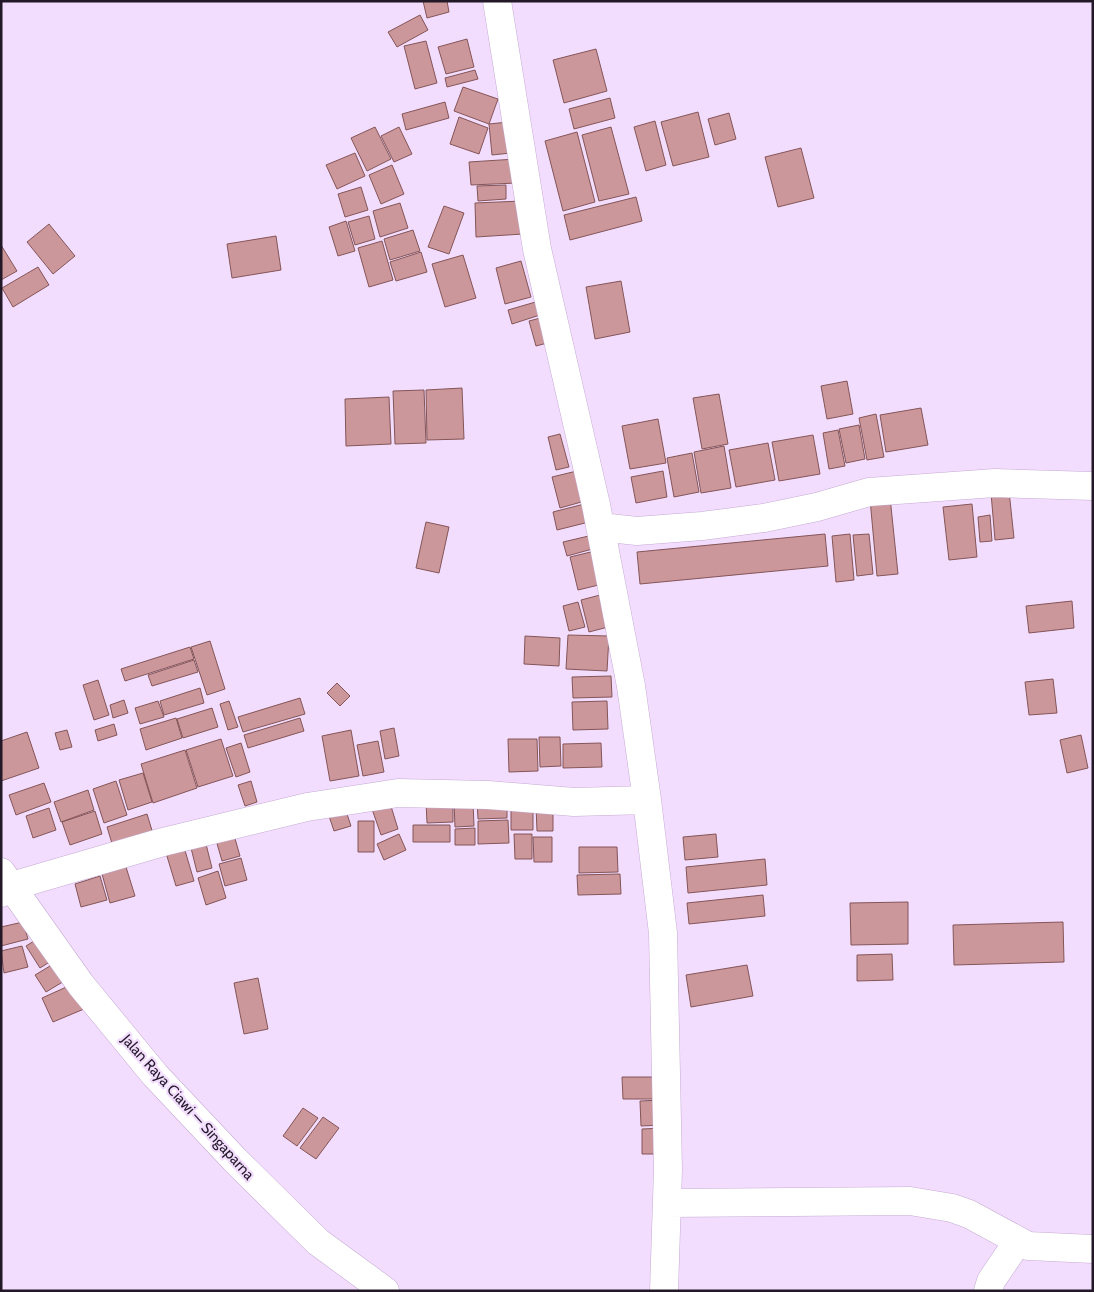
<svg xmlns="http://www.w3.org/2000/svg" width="1094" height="1292" viewBox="0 0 1094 1292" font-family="Cabin,sans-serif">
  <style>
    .building { fill: #cb979a; stroke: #845558 }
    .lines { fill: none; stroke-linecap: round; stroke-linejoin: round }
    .street-casing { stroke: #c5abd3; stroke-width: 29 }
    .secondary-casing { stroke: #c5abd3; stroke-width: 29 }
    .street { stroke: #fff; stroke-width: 28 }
    .secondary { stroke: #fff; stroke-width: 28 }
    .labels { text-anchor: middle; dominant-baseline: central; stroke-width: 4.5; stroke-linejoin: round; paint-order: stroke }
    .street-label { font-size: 15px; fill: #221827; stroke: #f3ddfe }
  </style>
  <rect width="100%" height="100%" fill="#f3ddfe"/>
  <path class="building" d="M 423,1 L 447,1 L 449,12 L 427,18 Z
    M 420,15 L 428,30 L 397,47 L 388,32 Z
    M 467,39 L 474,67 L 446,74 L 438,47 Z
    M 426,41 L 437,83 L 415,89 L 404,46 Z
    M 596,49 L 607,91 L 564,103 L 553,60 Z
    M 475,70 L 478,79 L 447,87 L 445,78 Z
    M 463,87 L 498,99 L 489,124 L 454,111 Z
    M 610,98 L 615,118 L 574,129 L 569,109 Z
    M 445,102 L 449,118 L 406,130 L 402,114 Z
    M 698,112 L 709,157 L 673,166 L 661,122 Z
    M 729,113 L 736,139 L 715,145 L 708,119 Z
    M 459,117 L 488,128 L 479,154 L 450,144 Z
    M 655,121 L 666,165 L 646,171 L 634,127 Z
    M 508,122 L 511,153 L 492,155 L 489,124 Z
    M 375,127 L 391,159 L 367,171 L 351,138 Z
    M 399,127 L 412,154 L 394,162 L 381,136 Z
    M 611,127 L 629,194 L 599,201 L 582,135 Z
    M 577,132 L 595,202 L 563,211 L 545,141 Z
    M 801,148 L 814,198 L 778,207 L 765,157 Z
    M 355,153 L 365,176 L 337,189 L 326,165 Z
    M 516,159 L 517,183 L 471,185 L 469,162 Z
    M 392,165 L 404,194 L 381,204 L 369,175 Z
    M 506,185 L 506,199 L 478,201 L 477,186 Z
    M 361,187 L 368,210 L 345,217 L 338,194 Z
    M 636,197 L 642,221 L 570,240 L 564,215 Z
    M 522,201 L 523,234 L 476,237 L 475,203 Z
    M 400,203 L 408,228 L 380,237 L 373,211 Z
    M 444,206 L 464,213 L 449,254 L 428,247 Z
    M 369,216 L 375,239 L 355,245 L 348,222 Z
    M 346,221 L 355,251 L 338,256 L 329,227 Z
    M 49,224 L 75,256 L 53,274 L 27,242 Z
    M 413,230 L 420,251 L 390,260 L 384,239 Z
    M 276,236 L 281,270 L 232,278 L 227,244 Z
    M 382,241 L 393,280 L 369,287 L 358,248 Z
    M 1,245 L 17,271 L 1,280 Z
    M 421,252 L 427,272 L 396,281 L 390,262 Z
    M 463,255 L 476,298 L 445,307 L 432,264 Z
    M 521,261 L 531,297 L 505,304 L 496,268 Z
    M 38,267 L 49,285 L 13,307 L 2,288 Z
    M 621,281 L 630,332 L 595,339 L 586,287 Z
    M 539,301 L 543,314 L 512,324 L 508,310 Z
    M 544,317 L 551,342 L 536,346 L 529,321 Z
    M 847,381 L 853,414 L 827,419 L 821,386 Z
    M 462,388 L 464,439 L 427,440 L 426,390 Z
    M 424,390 L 426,443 L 395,444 L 393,391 Z
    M 719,394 L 728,444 L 702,449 L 693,398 Z
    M 389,397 L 391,444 L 346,446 L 345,399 Z
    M 921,408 L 928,445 L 886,452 L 880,415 Z
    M 876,414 L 884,457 L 867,460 L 859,418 Z
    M 658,419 L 666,463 L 630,469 L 622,426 Z
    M 859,425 L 865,459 L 846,463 L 839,429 Z
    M 838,430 L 845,466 L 829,469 L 823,433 Z
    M 560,434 L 569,467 L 556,470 L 548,437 Z
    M 813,435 L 820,474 L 779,481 L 772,442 Z
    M 768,443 L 775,480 L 736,487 L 729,450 Z
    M 724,446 L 731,488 L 701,493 L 694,452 Z
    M 692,453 L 699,492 L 674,497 L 667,458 Z
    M 585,469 L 592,499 L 560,508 L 552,477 Z
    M 663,471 L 667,497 L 636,503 L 631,477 Z
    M 1009,491 L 1014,538 L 995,540 L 991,493 Z
    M 890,497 L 898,574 L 877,576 L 870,499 Z
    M 592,502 L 597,520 L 557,530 L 553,512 Z
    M 972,504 L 977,557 L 949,560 L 943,507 Z
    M 990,515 L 992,541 L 980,542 L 978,517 Z
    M 426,522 L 449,527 L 439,573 L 416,568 Z
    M 825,534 L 828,566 L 640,584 L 637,552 Z
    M 850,534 L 854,580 L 836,582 L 832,536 Z
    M 869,534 L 873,574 L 857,576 L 853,535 Z
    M 593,535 L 596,548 L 567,556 L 563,542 Z
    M 599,550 L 607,583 L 578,590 L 570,557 Z
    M 604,594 L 612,626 L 589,632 L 581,600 Z
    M 1072,601 L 1074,628 L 1029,633 L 1026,606 Z
    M 578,602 L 585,627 L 569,631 L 563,606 Z
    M 568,635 L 609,636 L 607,671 L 566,669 Z
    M 525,636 L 560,638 L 559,666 L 524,664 Z
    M 210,641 L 225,689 L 207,695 L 191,647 Z
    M 190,647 L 194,659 L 125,681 L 121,669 Z
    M 194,660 L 198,672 L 152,686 L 148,675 Z
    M 611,676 L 612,697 L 573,698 L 572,677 Z
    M 1053,679 L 1057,713 L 1029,715 L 1025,682 Z
    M 98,680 L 109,715 L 94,720 L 83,685 Z
    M 337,683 L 350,696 L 340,706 L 327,693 Z
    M 200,688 L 204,703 L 164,715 L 160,701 Z
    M 300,698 L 305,714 L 243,732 L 238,717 Z
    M 124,700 L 128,713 L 113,718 L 110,705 Z
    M 158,701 L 164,717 L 140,724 L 135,708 Z
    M 229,701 L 238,727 L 228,730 L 220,704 Z
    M 607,701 L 608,729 L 573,730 L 572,702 Z
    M 212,708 L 218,727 L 183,738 L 177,719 Z
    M 176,718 L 182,738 L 146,750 L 140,729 Z
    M 300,718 L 304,731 L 248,748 L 244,735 Z
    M 114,724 L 117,735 L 98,741 L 95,730 Z
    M 394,728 L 399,756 L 385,759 L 380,731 Z
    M 67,730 L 72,747 L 60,750 L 55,733 Z
    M 351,730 L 359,776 L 330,781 L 322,736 Z
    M 27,732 L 39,768 L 1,781 L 1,741 Z
    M 1081,735 L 1088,768 L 1067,773 L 1060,740 Z
    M 539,737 L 560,737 L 561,766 L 540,767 Z
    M 221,739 L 233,776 L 198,787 L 186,750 Z
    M 508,739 L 537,739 L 538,771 L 509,772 Z
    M 378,741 L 384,772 L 363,776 L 357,745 Z
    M 241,743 L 250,772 L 236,777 L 226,748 Z
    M 601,743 L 602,767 L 563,768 L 563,744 Z
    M 185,750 L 197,788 L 153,803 L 141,764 Z
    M 143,773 L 152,802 L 128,810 L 119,780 Z
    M 116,781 L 127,815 L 104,823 L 93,789 Z
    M 251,781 L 257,802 L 245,806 L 238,785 Z
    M 44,783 L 51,802 L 16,815 L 9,795 Z
    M 88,790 L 94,810 L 61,822 L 54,802 Z
    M 477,801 L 507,801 L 507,818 L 478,819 Z
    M 426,802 L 453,802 L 453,822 L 427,823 Z
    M 454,802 L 473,802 L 474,826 L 455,827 Z
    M 390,803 L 398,829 L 381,835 L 372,809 Z
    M 511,804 L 533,804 L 533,830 L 511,830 Z
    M 536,806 L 553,806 L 553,831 L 537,831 Z
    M 49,808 L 56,830 L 33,838 L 26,816 Z
    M 345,808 L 351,826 L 334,831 L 328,813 Z
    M 95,811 L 102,834 L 70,845 L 62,822 Z
    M 147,814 L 154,837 L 114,850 L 107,827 Z
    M 508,820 L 509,843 L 478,844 L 478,821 Z
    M 358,821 L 374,821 L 374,852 L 358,852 Z
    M 413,825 L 450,825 L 450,842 L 413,842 Z
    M 475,828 L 475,845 L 455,845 L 455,829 Z
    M 399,834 L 406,850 L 384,860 L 377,844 Z
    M 514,834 L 532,834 L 532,859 L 515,859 Z
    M 716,834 L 718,857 L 685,860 L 683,837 Z
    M 234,835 L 240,856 L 222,861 L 216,840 Z
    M 533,837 L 552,837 L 552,862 L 534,862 Z
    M 206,844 L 212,868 L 197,872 L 191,848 Z
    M 184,847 L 194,881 L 176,886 L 166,853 Z
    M 579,847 L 617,847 L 618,872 L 579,873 Z
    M 241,858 L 247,880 L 225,886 L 219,864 Z
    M 765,859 L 767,885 L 688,893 L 686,867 Z
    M 126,867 L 135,896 L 110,903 L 102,874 Z
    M 218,871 L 226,898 L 206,905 L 198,878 Z
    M 620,874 L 621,894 L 578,895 L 577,875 Z
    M 100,876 L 107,900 L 81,907 L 75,884 Z
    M 763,895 L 765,916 L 689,924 L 687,903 Z
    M 908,902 L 908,944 L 851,945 L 850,903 Z
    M 23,922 L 28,939 L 1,946 L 1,927 Z
    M 1063,922 L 1064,962 L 954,965 L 953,925 Z
    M 42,936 L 56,958 L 40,968 L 26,946 Z
    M 22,946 L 28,967 L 4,973 L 1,951 Z
    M 892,954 L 893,980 L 857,981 L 857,955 Z
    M 55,963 L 66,980 L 46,992 L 35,975 Z
    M 747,965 L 753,996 L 691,1007 L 686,975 Z
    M 258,978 L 268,1029 L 244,1034 L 234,983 Z
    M 73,984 L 84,1009 L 53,1022 L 42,998 Z
    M 622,1077 L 664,1077 L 664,1099 L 623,1099 Z
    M 662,1100 L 662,1125 L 641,1126 L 640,1101 Z
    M 303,1108 L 318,1118 L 297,1146 L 283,1136 Z
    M 323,1117 L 339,1128 L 316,1159 L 300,1148 Z
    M 664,1128 L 664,1154 L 642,1154 L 642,1129 Z"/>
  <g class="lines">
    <g class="street-casing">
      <path id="street" d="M 497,1 L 537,249 L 596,505 L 631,686 L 647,800 L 663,933 L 668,1169 L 664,1291
        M 600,527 L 637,531 L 702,526 L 764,518 L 817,507 L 869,492 L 995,483 L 1093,486
        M 1,893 L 12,886 L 163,842 L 307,807 L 398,793 L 488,795 L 574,802 L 647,800
        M 667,1203 L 910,1201 L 952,1208 L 969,1214 L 1028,1246 L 1093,1249
        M 988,1291 L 991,1281 L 1018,1241"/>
    </g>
    <g class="secondary-casing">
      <path id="secondary" d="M 1,872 L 81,985 L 155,1075 L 235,1160 L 318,1242 L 385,1291"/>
    </g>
    <use href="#street" class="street"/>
    <use href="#secondary" class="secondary"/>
  </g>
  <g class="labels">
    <g class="street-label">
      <text transform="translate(188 1107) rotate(48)">Jalan Raya Ciawi — Singaparna</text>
    </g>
  </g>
  <rect width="1094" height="1292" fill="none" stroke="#221827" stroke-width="5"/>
</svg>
